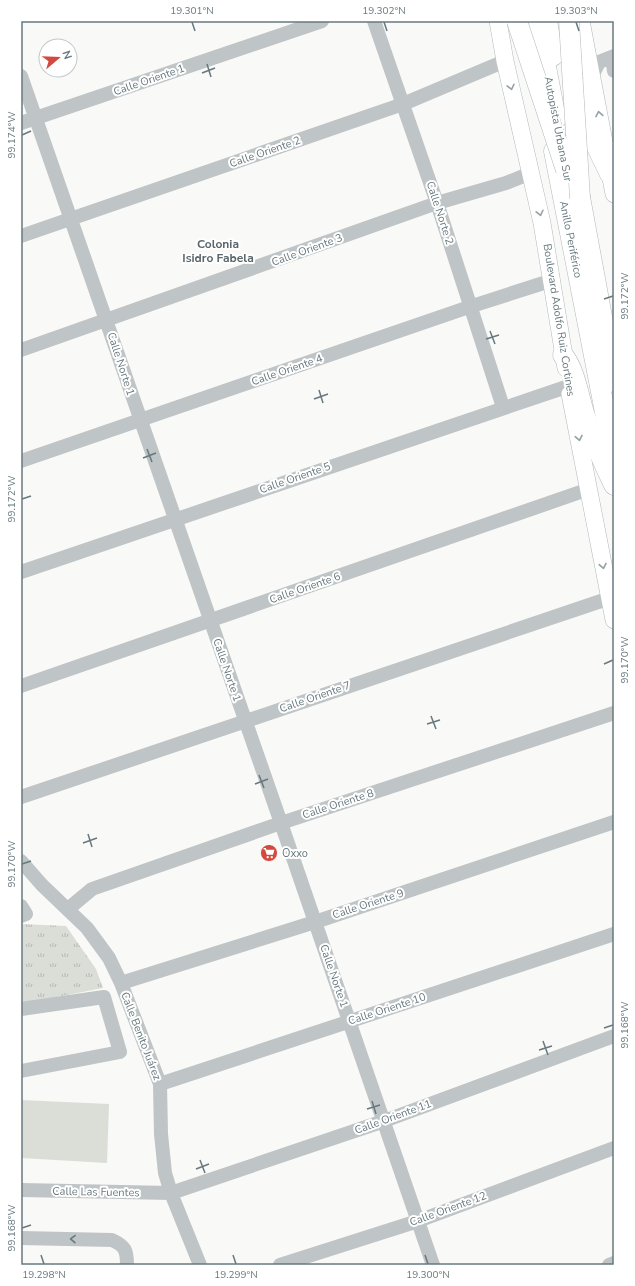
<svg xmlns="http://www.w3.org/2000/svg" width="635" height="1286" viewBox="0 0 635 1286" font-family="'Nunito Sans',sans-serif">
  <style>
    .grass { fill: url(#grass-tufts) }
    .pitch { fill: #daded7 }
    .lines { fill: none; stroke-linecap: round; stroke-linejoin: round }
    .major-casing { stroke: #b3b8bb; stroke-width: 18 }
    .highway-casing { stroke: #b3b8ba; stroke-width: 21 }
    .minor { stroke: #bfc4c6; stroke-width: 14 }
    .major { stroke: #fff; stroke-width: 17 }
    .highway { stroke: #fff; stroke-width: 20 }
    .highway-bridge-casing { stroke: #b3b8ba; stroke-width: 21; stroke-linecap: butt }
    .highway-bridge { stroke: #fff; stroke-width: 20 }
    .oneway { stroke: #95a1a5 }
    .oneway2 { stroke: #67797f }
    .ticks { fill: none; stroke: #67797f; stroke-width: 1.5 }
    .labels { text-anchor: middle; dominant-baseline: central; stroke-width: 4; stroke-linejoin: round; paint-order: stroke }
    .street-label { font-size: 11px; fill: #67797f; stroke: #fff }
    .poi-label { font-size: 11px; fill: #67797f; stroke: #fff; text-anchor: start }
    .neighbourhood-label { font-size: 12px; font-weight: bold; fill: #59666b; stroke: #fff }
    .neatline { fill: none; stroke: #67797f; stroke-width: 1.5 }
    .ticks-label { font-size: 10px; text-anchor: middle; fill: #67797f }
  </style>
  <defs>
    <pattern id="grass-tufts" width="24" height="20" patternUnits="userSpaceOnUse"><rect width="24" height="20" fill="#daded7"/><path d="M3 7l-1-3M5 7V3M7 7l1-3M15 17l-1-3M17 17v-4M19 17l1-3" fill="none" stroke="#b5b9b4"/></pattern>
  </defs>
  <rect width="100%" height="100%" fill="#f9f9f7"/>
  <path class="grass" d="M 21,924 L 66,926 L 96,969 L 103,988 L 21,1004 Z"/>
  <path class="pitch" d="M 21,1100 L 109,1104 L 107,1163 L 21,1158 Z"/>
  <g class="lines">
    <g class="major-casing">
      <path id="major" d="M 498,21 L 505,61 L 542,223 L 566,368
        M 581,21 L 614,194
        M 570,394 L 614,620"/>
    </g>
    <g class="highway-casing">
      <g id="highway">
        <path d="M 529,21 L 536,58"/>
        <path d="M 547,21 L 553,56"/>
        <path d="M 541,41 L 556,119"/>
        <path d="M 577,86 L 591,135 L 610,174"/>
        <path id="s1" d="M 554,151 L 614,458"/>
        <path d="M 577,181 L 614,382"/>
        <path d="M 563,355 C 576,372 578,395 585,416 C 593,439 603,462 614,485"/>
      </g>
    </g>
    <path class="minor" d="M 374,21 L 437,203 L 503,407
      M 612,57 L 614,71
      M 21,76 L 281,823 L 433,1265
      M 592,76 L 599,62 L 614,56
      M 21,123 L 322,21
      M 21,236 L 403,104 L 505,61
      M 21,350 L 437,203 L 506,183 L 526,175
      M 21,461 L 469,307 L 553,280
      M 21,572 L 569,386
      M 21,686 L 589,489
      M 21,797 L 610,598
      M 21,861 L 42,885 L 87,928 L 109,958 L 121,983 L 160,1084 L 161,1134 L 165,1173 L 171,1193 L 200,1265
      M 21,906 L 26,914 L 21,916
      M 68,909 L 92,889 L 281,823 L 614,713
      M 121,983 L 315,922 L 614,822
      M 21,1009 L 104,997 L 120,1052 L 21,1071
      M 160,1084 L 614,934
      M 21,1190 L 171,1193 L 384,1121 L 614,1036
      M 21,1238 L 112,1240 C 125,1246 127,1250 127,1265
      M 280,1265 L 418,1221 L 614,1148
      M 609,1265 L 614,1263"/>
    <use href="#major" class="major"/>
    <use href="#highway" class="highway"/>
    <g class="highway-bridge-casing">
      <path id="highway-bridge" d="M 517,21 L 566,170
        M 569,21 L 580,198"/>
    </g>
    <use href="#highway-bridge" class="highway-bridge"/>
  </g>
  <defs><path id="oneway-chevron" d="M-2-3.5L2.5 0L-2 3.5" fill="none" stroke-width="1.6" stroke-linecap="round" stroke-linejoin="round"/></defs>
  <g class="oneway">
    <use href="#oneway-chevron" transform="translate(511 87) rotate(77)"/>
    <use href="#oneway-chevron" transform="translate(599 114) rotate(-101)"/>
    <use href="#oneway-chevron" transform="translate(540 213) rotate(77)"/>
    <use href="#oneway-chevron" transform="translate(579 438) rotate(79)"/>
    <use href="#oneway-chevron" transform="translate(603 566) rotate(79)"/>
  </g>
  <use class="oneway2" href="#oneway-chevron" transform="translate(73 1239) rotate(-179)"/>
  <path class="ticks" d="M 192,22 L 195,31M 384,22 L 387,31M 576,22 L 579,31M 207,64 L 211,77M 202,73 L 215,68M 22,135 L 31,131M 604,299 L 613,296M 490,331 L 495,344M 486,339 L 499,335M 319,390 L 323,403M 314,399 L 328,394M 147,449 L 152,462M 143,458 L 156,453M 22,499 L 31,496M 604,664 L 613,660M 431,716 L 436,729M 427,724 L 440,720M 259,775 L 264,788M 255,784 L 268,779M 88,834 L 92,847M 83,843 L 97,838M 22,864 L 31,861M 604,1028 L 613,1025M 543,1041 L 548,1055M 539,1050 L 552,1046M 372,1101 L 376,1114M 367,1109 L 380,1105M 200,1160 L 205,1173M 196,1169 L 209,1164M 22,1228 L 31,1225M 41,1255 L 44,1264M 233,1255 L 236,1264M 425,1255 L 428,1264"/>
  <defs>
    <g id="supermarket-disc" transform="scale(0.9)"><circle r="9.5" fill="#d2493f" stroke="#fff"/><path d="M-6-5.5h2.5l.6 2H6L4.5 2H-2.5L-4.4-4H-6ZM-1.5 3.2a1.3 1.3 0 1 0 .1 0ZM3 3.2a1.3 1.3 0 1 0 .1 0Z" fill="#fff"/></g>
  </defs>
  <g fill-rule="evenodd">
    <use href="#supermarket-disc" x="269" y="853"/>
  </g>
  <g class="labels">
    <g class="street-label">
      <text transform="translate(149 80) rotate(-19)">Calle Oriente 1</text>
      <text transform="translate(558 129) rotate(79)">Autopista Urbana Sur</text>
      <text transform="translate(265 152) rotate(-19)">Calle Oriente 2</text>
      <text transform="translate(440 213) rotate(72)">Calle Norte 2</text>
      <text stroke="none"><textPath href="#s1" startOffset="90">Anillo Periférico</textPath></text>
      <text transform="translate(307 250) rotate(-20)">Calle Oriente 3</text>
      <text transform="translate(559 320) rotate(81)">Boulevard Adolfo Ruiz Cortines</text>
      <text transform="translate(121 364) rotate(72)">Calle Norte 1</text>
      <text transform="translate(287 370) rotate(-19)">Calle Oriente 4</text>
      <text transform="translate(295 478) rotate(-19)">Calle Oriente 5</text>
      <text transform="translate(305 588) rotate(-19)">Calle Oriente 6</text>
      <text transform="translate(227 670) rotate(71)">Calle Norte 1</text>
      <text transform="translate(315 697) rotate(-19)">Calle Oriente 7</text>
      <text transform="translate(338 804) rotate(-18)">Calle Oriente 8</text>
      <text transform="translate(368 904) rotate(-18)">Calle Oriente 9</text>
      <text transform="translate(334 976) rotate(71)">Calle Norte 1</text>
      <text transform="translate(387 1009) rotate(-18)">Calle Oriente 10</text>
      <text transform="translate(141 1036) rotate(69)">Calle Benito Juárez</text>
      <text transform="translate(393 1117) rotate(-20)">Calle Oriente 11</text>
      <text transform="translate(96 1192) rotate(1)">Calle Las Fuentes</text>
      <text transform="translate(448 1209) rotate(-20)">Calle Oriente 12</text>
    </g>
    <g class="poi-label">
      <text x="282" y="853">Oxxo</text>
    </g>
    <g class="neighbourhood-label">
      <text x="218" y="244">Colonia<tspan x="218" dy="14">Isidro Fabela</tspan></text>
    </g>
  </g>
  <rect width="635" height="1286" fill="none" stroke="#ffffff" stroke-width="44"/>
  <g transform="translate(58 58) rotate(71)"><circle r="19" fill="#ffffff" stroke="#c2c9cc"/>
  <path d="M0-3L7 15L0 10L-7 15Z" fill="#d2493f"/>
  <text y="-6" font-size="11" font-weight="bold" text-anchor="middle" fill="#67797f">N</text>
  </g>
  <rect x="22" y="22" width="591" height="1242" class="neatline"/>
  <g class="ticks-label">
    <text x="192" y="14">19.301°N</text>
    <text x="384" y="14">19.302°N</text>
    <text x="576" y="14">19.303°N</text>
    <text transform="translate(11 135) rotate(-90)" y="4">99.174°W</text>
    <text transform="translate(624 296) rotate(-90)" y="4">99.172°W</text>
    <text transform="translate(11 499) rotate(-90)" y="4">99.172°W</text>
    <text transform="translate(624 660) rotate(-90)" y="4">99.170°W</text>
    <text transform="translate(11 864) rotate(-90)" y="4">99.170°W</text>
    <text transform="translate(624 1025) rotate(-90)" y="4">99.168°W</text>
    <text transform="translate(11 1228) rotate(-90)" y="4">99.168°W</text>
    <text x="44" y="1278">19.298°N</text>
    <text x="236" y="1278">19.299°N</text>
    <text x="428" y="1278">19.300°N</text>
  </g>
</svg>
